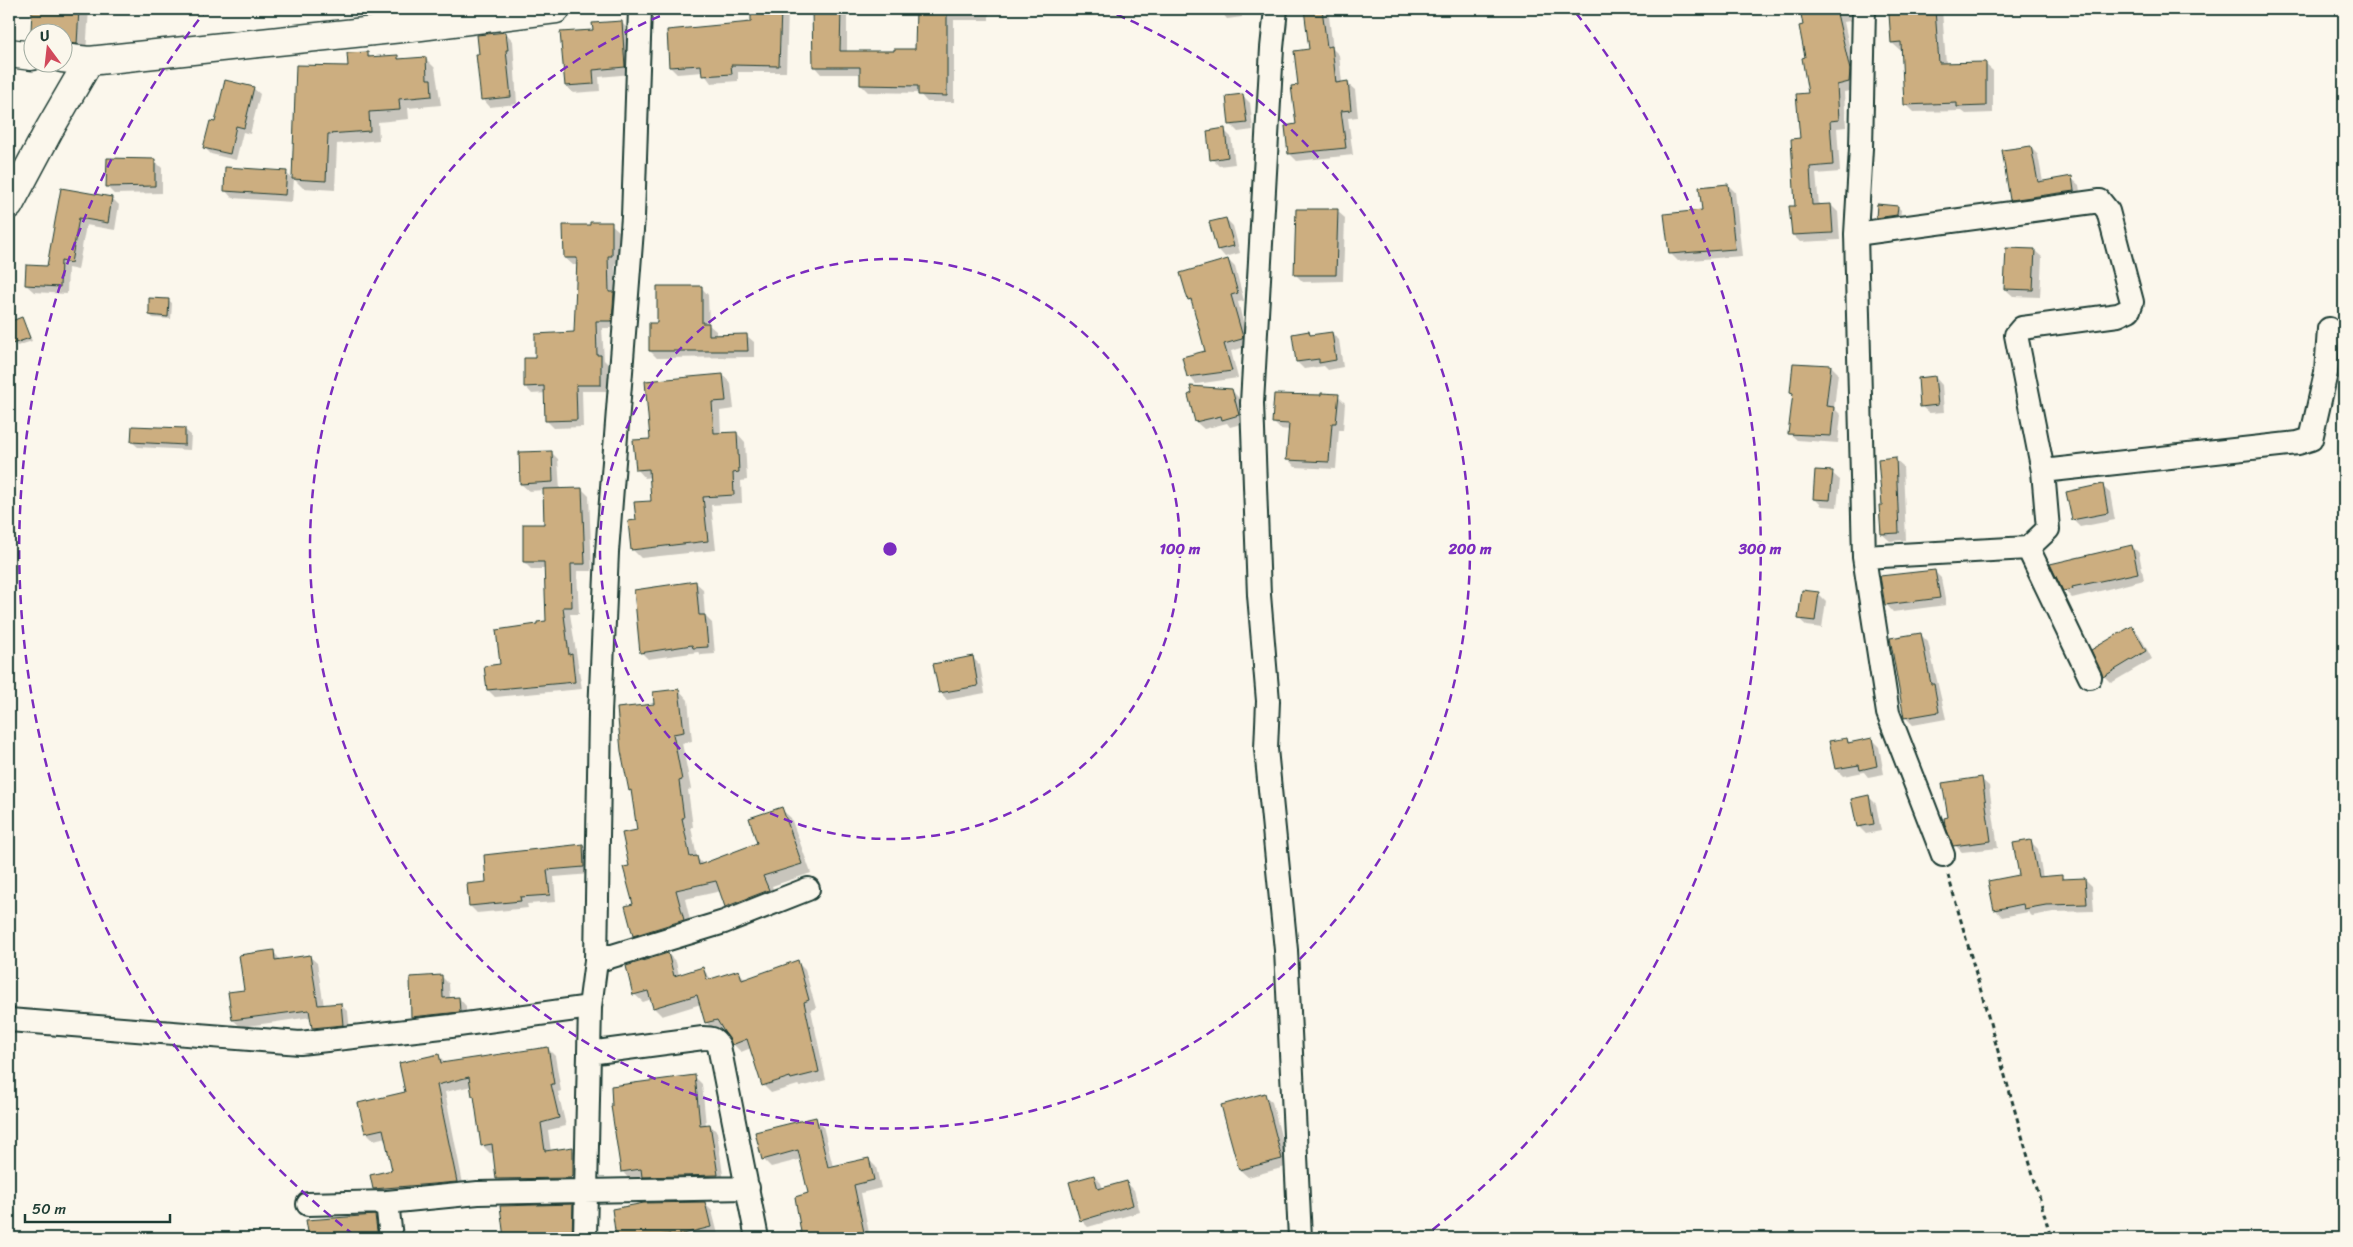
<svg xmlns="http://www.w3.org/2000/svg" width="2353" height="1247" viewBox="0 0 2353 1247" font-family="Sriracha,sans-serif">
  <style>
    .shadow { fill: #0003 }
    .building { fill: #ccae80; stroke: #1f3d34 }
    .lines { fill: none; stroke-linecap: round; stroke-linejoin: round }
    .minor-casing { stroke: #1f3d34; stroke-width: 26 }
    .tertiary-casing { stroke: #1f3d34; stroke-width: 31 }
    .path { stroke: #1f3d34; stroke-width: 3; stroke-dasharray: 5 4; stroke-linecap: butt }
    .minor { stroke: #fbf7ec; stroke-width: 22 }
    .tertiary { stroke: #fbf7ec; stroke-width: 28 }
    .ring { fill: none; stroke: #7b2cbf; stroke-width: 2.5; stroke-dasharray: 9 6 }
    .centre { fill: #7b2cbf; stroke: #fbf7ec; stroke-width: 2.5 }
    .ring-label { font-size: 15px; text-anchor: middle; font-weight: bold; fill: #7b2cbf; stroke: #fbf7ec; stroke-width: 5; stroke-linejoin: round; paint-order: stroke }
  </style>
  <rect width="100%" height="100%" fill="#fbf7ec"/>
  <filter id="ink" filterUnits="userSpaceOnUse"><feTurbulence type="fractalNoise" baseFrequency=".02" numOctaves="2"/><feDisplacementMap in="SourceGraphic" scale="10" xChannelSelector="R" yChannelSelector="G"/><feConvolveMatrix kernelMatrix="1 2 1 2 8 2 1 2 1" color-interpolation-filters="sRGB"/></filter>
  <g filter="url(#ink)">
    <path class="shadow" d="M 30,9 L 89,9 L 86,53 L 62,55 L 62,32 L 32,32 L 32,34 L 33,11 Z
      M 753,9 L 788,9 L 786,72 L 738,72 L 738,81 L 711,83 L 703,72 L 677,74 L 670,67 L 753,23 Z
      M 813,9 L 847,9 L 847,52 L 916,50 L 916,9 L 989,9 L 989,20 L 954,20 L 954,102 L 927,102 L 919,93 L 868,92 L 861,85 L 861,74 L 821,74 L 814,66 Z
      M 1219,9 L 1241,9 L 1242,17 L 1227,19 Z
      M 1305,9 L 1328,9 L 1333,49 L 1339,55 L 1342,83 L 1347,83 L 1355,90 L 1358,117 L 1348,118 L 1353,155 L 1297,161 L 1290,154 L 1297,125 L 1300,86 L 1310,50 Z
      M 1801,9 L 1853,9 L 1855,20 L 1844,22 L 1856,78 L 1856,90 L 1844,92 L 1846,127 L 1837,128 L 1840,172 L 1816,174 L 1819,206 L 1831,205 L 1838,212 L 1840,240 L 1800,242 L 1793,235 L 1801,139 L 1810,94 Z
      M 1888,9 L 1956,9 L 1942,10 L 1946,64 L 1985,64 L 1993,71 L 1993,113 L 1966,114 L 1962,111 L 1913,112 L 1905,104 L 1903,50 L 1900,50 L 1892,43 Z
      M 621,22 L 628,29 L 632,74 L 599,77 L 600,91 L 573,93 L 566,86 L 594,31 Z
      M 506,33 L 513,41 L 517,104 L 490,107 L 483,99 Z
      M 367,53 L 372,58 L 397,56 L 401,60 L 425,58 L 435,68 L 441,105 L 408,108 L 409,119 L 378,122 L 379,140 L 337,144 L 335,190 L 303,188 L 294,179 L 292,202 L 232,198 L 225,190 L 286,173 L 293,179 L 298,66 L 349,68 Z
      M 253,88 L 260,94 L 250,134 L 243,132 L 236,160 L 211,154 L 205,148 L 216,124 Z
      M 1242,95 L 1250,103 L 1253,130 L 1238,132 L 1230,124 Z
      M 1224,130 L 1231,137 L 1235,164 L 1219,166 L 1212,159 Z
      M 2030,147 L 2038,155 L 2043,182 L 2071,178 L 2079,185 L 2081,198 L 2018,207 L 2011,199 Z
      M 155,161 L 162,168 L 162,193 L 114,194 L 107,187 Z
      M 1728,185 L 1735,192 L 1742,256 L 1678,261 L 1670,253 Z
      M 62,190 L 112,198 L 119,205 L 115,230 L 86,225 L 78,270 L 68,268 L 67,294 L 34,292 L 26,285 L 48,267 Z
      M 1898,207 L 1901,210 L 1900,218 L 1880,221 L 1877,218 Z
      M 1337,211 L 1345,218 L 1343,281 L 1303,282 L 1296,275 Z
      M 1226,219 L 1233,226 L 1240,253 L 1225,257 L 1218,249 Z
      M 611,224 L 619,231 L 619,263 L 615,263 L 615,295 L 620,300 L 619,328 L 602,328 L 604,360 L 608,364 L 608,391 L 582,391 L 583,427 L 554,428 L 547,421 L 546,393 L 532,394 L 525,386 L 536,359 L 575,333 L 578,265 L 573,265 L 565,258 L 565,226 Z
      M 2034,250 L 2042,257 L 2040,297 L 2013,296 L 2005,289 Z
      M 1228,260 L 1235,267 L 1244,301 L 1238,302 L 1249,346 L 1231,351 L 1238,378 L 1196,384 L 1189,376 L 1206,352 L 1194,305 L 1189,300 Z
      M 701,287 L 708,295 L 709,325 L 716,331 L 716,336 L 746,335 L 754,342 L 754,357 L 657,358 L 650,351 L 659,324 Z
      M 168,300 L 172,303 L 171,319 L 153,318 L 150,315 Z
      M 22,318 L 32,341 L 17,346 L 9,330 L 9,323 Z
      M 1309,333 L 1312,336 L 1332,333 L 1339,340 L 1343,367 L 1328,370 L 1324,366 L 1304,369 L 1297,362 Z
      M 1815,364 L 1831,366 L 1838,373 L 1834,408 L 1841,415 L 1838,443 L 1797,440 L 1789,433 L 1794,395 L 1791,392 L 1814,367 Z
      M 723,375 L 731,384 L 734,409 L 720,411 L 721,434 L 737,433 L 745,442 L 747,480 L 741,481 L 742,503 L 711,505 L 716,550 L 641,558 L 632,549 L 637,521 L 652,502 L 651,477 L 645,478 L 637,469 L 652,440 Z
      M 1935,377 L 1942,385 L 1944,412 L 1929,413 L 1921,406 Z
      M 1231,390 L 1239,398 L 1245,423 L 1230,427 L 1227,423 L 1204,429 L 1196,422 L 1189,395 Z
      M 1338,396 L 1345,403 L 1343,430 L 1339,430 L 1336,469 L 1295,467 L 1288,459 L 1290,430 L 1280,429 L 1273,422 Z
      M 185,430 L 191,435 L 190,450 L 138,447 L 132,442 Z
      M 551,452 L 558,459 L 560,490 L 582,489 L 589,496 L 592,571 L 577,571 L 579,614 L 570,614 L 582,689 L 495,697 L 488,690 L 502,666 L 539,626 L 548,622 L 545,569 L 531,569 L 524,562 L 545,525 L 544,490 L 529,491 L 521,484 Z
      M 1895,459 L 1903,466 L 1906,540 L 1890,541 L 1882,534 L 1883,506 Z
      M 1832,473 L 1840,480 L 1837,507 L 1822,506 L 1814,498 Z
      M 2102,486 L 2110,493 L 2115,520 L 2080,527 L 2073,520 Z
      M 2132,546 L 2139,553 L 2144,580 L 2072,598 L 2064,590 L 2073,558 Z
      M 1934,571 L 1941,578 L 1946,605 L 1893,612 L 1886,604 Z
      M 695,582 L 703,589 L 705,616 L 712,623 L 715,654 L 701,655 L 698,652 L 648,659 L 641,652 Z
      M 1818,593 L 1826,601 L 1822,628 L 1807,626 L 1799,619 Z
      M 2132,627 L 2139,634 L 2152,659 L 2111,683 L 2104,676 Z
      M 1920,634 L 1928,642 L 1946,719 L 1913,725 L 1905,717 Z
      M 973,658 L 980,665 L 985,693 L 947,700 L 940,692 Z
      M 679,690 L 688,700 L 692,741 L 682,743 L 691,789 L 688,790 L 693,827 L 691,827 L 697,858 L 703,864 L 759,844 L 781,809 L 791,818 L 811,873 L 772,886 L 777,900 L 736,916 L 727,907 L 721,891 L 685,899 L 692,929 L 643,945 L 634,935 L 634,905 L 630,867 L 638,831 L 633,793 L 630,790 L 656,705 Z
      M 1846,739 L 1851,743 L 1871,739 L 1879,747 L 1884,774 L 1868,777 L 1864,772 L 1843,776 L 1836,769 Z
      M 1981,779 L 1989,786 L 1998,848 L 1962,852 L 1955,845 L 1950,818 Z
      M 1868,796 L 1876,804 L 1881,831 L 1866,834 L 1858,826 Z
      M 2030,841 L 2038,849 L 2043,878 L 2062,877 L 2066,880 L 2085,879 L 2092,886 L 2094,911 L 2053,912 L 2032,916 L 2028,912 L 2002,917 L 1995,909 L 2021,876 Z
      M 583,845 L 590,852 L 591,874 L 554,877 L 556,902 L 527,904 L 528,908 L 477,913 L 470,906 L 488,883 Z
      M 273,951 L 281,961 L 309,956 L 317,963 L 324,1006 L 340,1004 L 348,1012 L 350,1032 L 320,1035 L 313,1028 L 311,1017 L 241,1027 L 233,1020 L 230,993 L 246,991 Z
      M 668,954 L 676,962 L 679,975 L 703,969 L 712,980 L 738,972 L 746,979 L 797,962 L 805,970 L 816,1008 L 811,1010 L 826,1080 L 800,1087 L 798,1085 L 771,1093 L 763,1085 L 751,1048 L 741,1052 L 733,1044 L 724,1028 L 714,1031 L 706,1022 L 701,1004 L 662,1016 L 654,1008 L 652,999 L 643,1002 L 634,994 Z
      M 441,976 L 449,984 L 450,999 L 459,998 L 466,1006 L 466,1019 L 419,1024 L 412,1017 Z
      M 547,1048 L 555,1056 L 561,1091 L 558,1092 L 566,1126 L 548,1130 L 551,1152 L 572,1149 L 580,1157 L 581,1184 L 505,1187 L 498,1179 L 494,1153 L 490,1153 L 482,1145 L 476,1098 L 472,1086 L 445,1092 L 464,1189 L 382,1197 L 374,1189 L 393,1171 L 386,1137 L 374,1140 L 366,1132 L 407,1093 L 439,1056 L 447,1064 Z
      M 695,1077 L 702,1084 L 706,1125 L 710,1125 L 717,1132 L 724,1182 L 650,1184 L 644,1177 L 629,1179 L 622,1171 Z
      M 1264,1095 L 1272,1102 L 1289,1166 L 1248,1177 L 1240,1170 Z
      M 815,1119 L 823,1126 L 833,1167 L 868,1159 L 876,1167 L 881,1188 L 861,1193 L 870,1238 L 804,1238 L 796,1198 L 810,1194 L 802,1159 L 771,1167 L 763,1159 Z
      M 1094,1176 L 1101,1183 L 1103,1189 L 1127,1183 L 1134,1190 L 1140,1212 L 1088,1227 L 1081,1220 Z
      M 704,1203 L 712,1211 L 719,1238 L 617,1238 L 613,1210 Z
      M 572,1206 L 579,1213 L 579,1238 L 505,1238 L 502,1207 Z
      M 375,1217 L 382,1224 L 384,1238 L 310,1238 L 308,1221 Z"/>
    <path class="building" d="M 32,9 L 79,9 L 77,44 L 62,43 L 62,32 L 31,32 Z
      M 751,9 L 781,9 L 779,66 L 731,65 L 732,74 L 702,76 L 701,65 L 669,67 L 667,30 L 751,22 Z
      M 812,9 L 841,9 L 840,51 L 894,51 L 894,49 L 915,49 L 916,9 L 947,9 L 947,96 L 918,95 L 918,86 L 860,85 L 860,67 L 813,67 Z
      M 1304,9 L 1322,9 L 1327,47 L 1332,46 L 1336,83 L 1348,81 L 1351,110 L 1341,111 L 1346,148 L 1288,154 L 1285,126 L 1296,124 L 1291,86 L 1298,85 L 1294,51 L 1309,49 Z
      M 1800,9 L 1836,9 L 1850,70 L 1849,82 L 1837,85 L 1839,120 L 1830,121 L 1833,165 L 1810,167 L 1812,205 L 1831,204 L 1833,233 L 1792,235 L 1789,206 L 1795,206 L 1791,139 L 1800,138 L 1796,94 L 1808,93 L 1802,58 L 1805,57 L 1799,26 L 1803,25 Z
      M 1935,10 L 1939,63 L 1986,62 L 1986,106 L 1957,107 L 1957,103 L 1904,105 L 1901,42 L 1891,43 L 1889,14 Z
      M 622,21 L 625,67 L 593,70 L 594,84 L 565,86 L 560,32 L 593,30 L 592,23 Z
      M 506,32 L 508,50 L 506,50 L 511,97 L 481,100 L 476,54 L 479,54 L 477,35 Z
      M 368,52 L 368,57 L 398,55 L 398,59 L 426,57 L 427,79 L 431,79 L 432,96 L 399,99 L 400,110 L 369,112 L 370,131 L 328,134 L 326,181 L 292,179 L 296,65 L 348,66 L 347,53 Z
      M 225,80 L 254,87 L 244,128 L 236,126 L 230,154 L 203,148 L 210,121 L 215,122 Z
      M 1243,94 L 1247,123 L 1229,125 L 1226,96 Z
      M 1225,128 L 1228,157 L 1210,160 L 1207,131 Z
      M 2031,146 L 2038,182 L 2072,176 L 2074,191 L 2010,200 L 2002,150 Z
      M 107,158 L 155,159 L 155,186 L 106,187 Z
      M 225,167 L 287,171 L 285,195 L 224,191 Z
      M 1728,184 L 1735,249 L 1669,254 L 1664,214 L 1702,210 L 1699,187 Z
      M 61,188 L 112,197 L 108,223 L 79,218 L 71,263 L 61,261 L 60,287 L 25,285 L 26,265 L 47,266 Z
      M 1877,204 L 1898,206 L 1897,215 L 1876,218 Z
      M 1296,209 L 1338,209 L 1336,275 L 1294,275 Z
      M 1226,218 L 1234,246 L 1217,250 L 1209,222 Z
      M 590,222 L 612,222 L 612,256 L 608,256 L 609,292 L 614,292 L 612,321 L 596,321 L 597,355 L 601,355 L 601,385 L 576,385 L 577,420 L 545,421 L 544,386 L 524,387 L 524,358 L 535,358 L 535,334 L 574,332 L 577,258 L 564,258 L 563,225 L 590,225 Z
      M 2006,248 L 2035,249 L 2033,290 L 2004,289 Z
      M 1228,259 L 1238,293 L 1231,295 L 1243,337 L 1242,339 L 1224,344 L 1232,371 L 1187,377 L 1182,357 L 1205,351 L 1191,299 L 1188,300 L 1180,273 Z
      M 657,286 L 702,286 L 702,323 L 709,323 L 709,335 L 747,334 L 748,351 L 649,351 L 649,323 L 657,323 Z
      M 149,298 L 169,299 L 168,317 L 149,315 Z
      M 22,317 L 30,338 L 12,344 L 9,333 L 9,322 Z
      M 1309,331 L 1310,335 L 1332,332 L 1336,360 L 1319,363 L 1319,359 L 1296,362 L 1292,334 Z
      M 1793,363 L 1831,365 L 1826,406 L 1834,407 L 1831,436 L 1788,434 L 1793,393 L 1790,392 Z
      M 723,374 L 726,401 L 712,402 L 714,433 L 737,432 L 739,472 L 733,473 L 734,495 L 703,497 L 708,541 L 631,550 L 628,521 L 636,520 L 634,502 L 651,501 L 649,469 L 636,470 L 633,440 L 650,439 L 645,381 Z
      M 1935,376 L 1938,405 L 1920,407 L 1918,378 Z
      M 1190,386 L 1232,389 L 1239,415 L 1222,420 L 1221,416 L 1195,422 L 1188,395 L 1192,393 Z
      M 1321,393 L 1339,394 L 1336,423 L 1332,423 L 1329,462 L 1286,460 L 1289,424 L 1272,423 L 1274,394 L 1321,395 Z
      M 132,426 L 185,428 L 185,445 L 131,442 Z
      M 552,451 L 553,482 L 520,484 L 519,452 Z
      M 1896,457 L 1899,533 L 1881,534 L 1879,505 L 1882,505 L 1878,459 Z
      M 1815,470 L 1833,471 L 1830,500 L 1813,499 Z
      M 2103,484 L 2108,513 L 2072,520 L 2066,492 Z
      M 582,488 L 585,564 L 571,564 L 572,607 L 563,607 L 569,655 L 572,654 L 575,682 L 487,690 L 484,666 L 500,664 L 496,630 L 537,624 L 537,622 L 546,621 L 544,562 L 523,562 L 523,524 L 544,524 L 543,489 Z
      M 2132,545 L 2138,573 L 2072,587 L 2073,589 L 2063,591 L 2050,564 Z
      M 1935,570 L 1940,598 L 1885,605 L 1880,576 Z
      M 696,581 L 699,615 L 705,615 L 708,647 L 693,648 L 692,645 L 640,653 L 634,590 Z
      M 1802,590 L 1819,592 L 1815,621 L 1798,619 Z
      M 2132,626 L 2146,651 L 2103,677 L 2091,650 Z
      M 1921,633 L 1931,684 L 1934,684 L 1939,712 L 1904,718 L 1890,638 Z
      M 973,656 L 978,686 L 939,693 L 933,664 Z
      M 679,689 L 684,732 L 673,734 L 682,780 L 679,781 L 684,818 L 682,818 L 690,857 L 697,856 L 699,865 L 757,843 L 749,818 L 782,807 L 802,864 L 763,876 L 769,890 L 725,907 L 716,881 L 676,890 L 684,920 L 633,936 L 625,906 L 633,904 L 623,867 L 629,866 L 622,833 L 637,830 L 631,790 L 629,791 L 621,751 L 617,708 L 654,704 L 653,692 Z
      M 1847,738 L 1848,743 L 1872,738 L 1877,766 L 1860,770 L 1859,765 L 1835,769 L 1829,741 Z
      M 1982,777 L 1991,841 L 1953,846 L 1945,825 L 1944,818 L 1948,817 L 1942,783 Z
      M 1869,795 L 1874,824 L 1857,827 L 1851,799 Z
      M 2031,840 L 2038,877 L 2062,875 L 2062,879 L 2085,878 L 2087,904 L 2046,905 L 2024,909 L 2023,904 L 1994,910 L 1988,881 L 2019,875 L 2013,843 Z
      M 583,844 L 584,867 L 547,870 L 550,895 L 520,897 L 521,901 L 469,906 L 467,884 L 486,882 L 484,855 Z
      M 274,950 L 275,960 L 310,955 L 318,1005 L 341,1003 L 343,1025 L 312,1028 L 309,1010 L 232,1020 L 228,992 L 244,990 L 239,955 Z
      M 668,953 L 674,976 L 703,967 L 707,980 L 739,970 L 742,980 L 798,960 L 809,1000 L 804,1002 L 819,1072 L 791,1079 L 790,1077 L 762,1086 L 747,1039 L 732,1045 L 717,1020 L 705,1023 L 697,995 L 653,1008 L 648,991 L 633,995 L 626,966 Z
      M 442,975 L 443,998 L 459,997 L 460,1012 L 411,1017 L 410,977 Z
      M 548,1047 L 554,1084 L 551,1084 L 559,1118 L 541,1123 L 545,1151 L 573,1147 L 573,1176 L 571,1178 L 496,1179 L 492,1144 L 481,1146 L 474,1096 L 472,1096 L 469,1077 L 437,1085 L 457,1182 L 373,1189 L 370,1175 L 392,1170 L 383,1129 L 365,1133 L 358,1103 L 405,1092 L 399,1063 L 439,1054 L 441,1063 Z
      M 695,1075 L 700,1125 L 710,1124 L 718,1175 L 642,1177 L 641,1169 L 621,1172 L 611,1106 L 612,1106 L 611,1086 Z
      M 1265,1093 L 1282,1159 L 1239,1170 L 1221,1105 Z
      M 816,1117 L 828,1167 L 869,1158 L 874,1180 L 854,1185 L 865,1237 L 802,1238 L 795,1197 L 808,1193 L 798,1150 L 762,1160 L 755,1132 Z
      M 1094,1175 L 1098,1189 L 1127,1181 L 1133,1205 L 1080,1221 L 1069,1182 Z
      M 705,1202 L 711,1227 L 671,1237 L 670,1234 L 644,1238 L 616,1238 L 612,1209 L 644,1203 Z
      M 573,1204 L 572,1238 L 504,1238 L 500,1206 Z
      M 375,1215 L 378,1238 L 309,1238 L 306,1220 Z"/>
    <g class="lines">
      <g class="minor-casing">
        <path id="minor" d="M 1276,9 L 1272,48 L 1252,403 L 1259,595 L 1268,701 L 1266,749 L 1286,950 L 1300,1238
          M 1864,9 L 1861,148 L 1856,234 L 1864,557 L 1888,713 L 1943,855
          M 1856,234 L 2100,201 L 2108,211 L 2132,302 L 2129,310 L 2118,315 L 2022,328 L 2016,335 L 2043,471 L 2048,529 L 2028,548 L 1864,557
          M 2043,471 L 2298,443 L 2311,439 L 2326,373 L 2329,329
          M 2028,548 L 2090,677
          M 596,961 L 724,922 L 808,889
          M 9,1020 L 300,1043 L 451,1026 L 590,1007
          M 589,1053 L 703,1038 C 711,1038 714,1038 719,1046 L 757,1238
          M 387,1202 L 391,1238
          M 308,1204 L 387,1202 L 478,1193 L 748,1188
          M 585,1238 L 590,1007 L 596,961 L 600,713 L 607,552 L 633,217 L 640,9"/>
      </g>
      <g class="tertiary-casing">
        <path id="tertiary" d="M 9,53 L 32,56
          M 62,58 L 89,61 L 421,26 L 556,9
          M 9,205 L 49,130 L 89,61"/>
      </g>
      <path class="path" d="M 1948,875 L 2051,1238"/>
      <use href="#minor" class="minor"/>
      <use href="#tertiary" class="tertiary"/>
    </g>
  </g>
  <g class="ring">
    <circle cx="890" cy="549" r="290"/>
    <path d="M1103 9A580 580 0 1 1 677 9"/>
    <path d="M354 1235A870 870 0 0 1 204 13M1576 13A870 870 0 0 1 1426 1235"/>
  </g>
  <circle cx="890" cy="549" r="8" class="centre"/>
  <g class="ring-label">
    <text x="1180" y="554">100 m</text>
    <text x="1470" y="554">200 m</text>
    <text x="1760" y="554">300 m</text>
  </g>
  <rect width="2353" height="1247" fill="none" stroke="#fbf7ec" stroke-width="30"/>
  <rect x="15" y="15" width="2323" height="1217" fill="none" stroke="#1f3d34" stroke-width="2" filter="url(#ink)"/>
  <g transform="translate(48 48) rotate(345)"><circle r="24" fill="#fbf7ec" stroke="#a3ada2"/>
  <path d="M0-4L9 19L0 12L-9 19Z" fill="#d1495b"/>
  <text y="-8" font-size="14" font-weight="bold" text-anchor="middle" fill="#1f3d34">U</text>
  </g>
  <path d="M25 1214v8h145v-8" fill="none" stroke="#1f3d34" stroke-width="2.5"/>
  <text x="32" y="1214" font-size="15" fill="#1f3d34" stroke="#fbf7ec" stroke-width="4" paint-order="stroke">50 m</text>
</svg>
